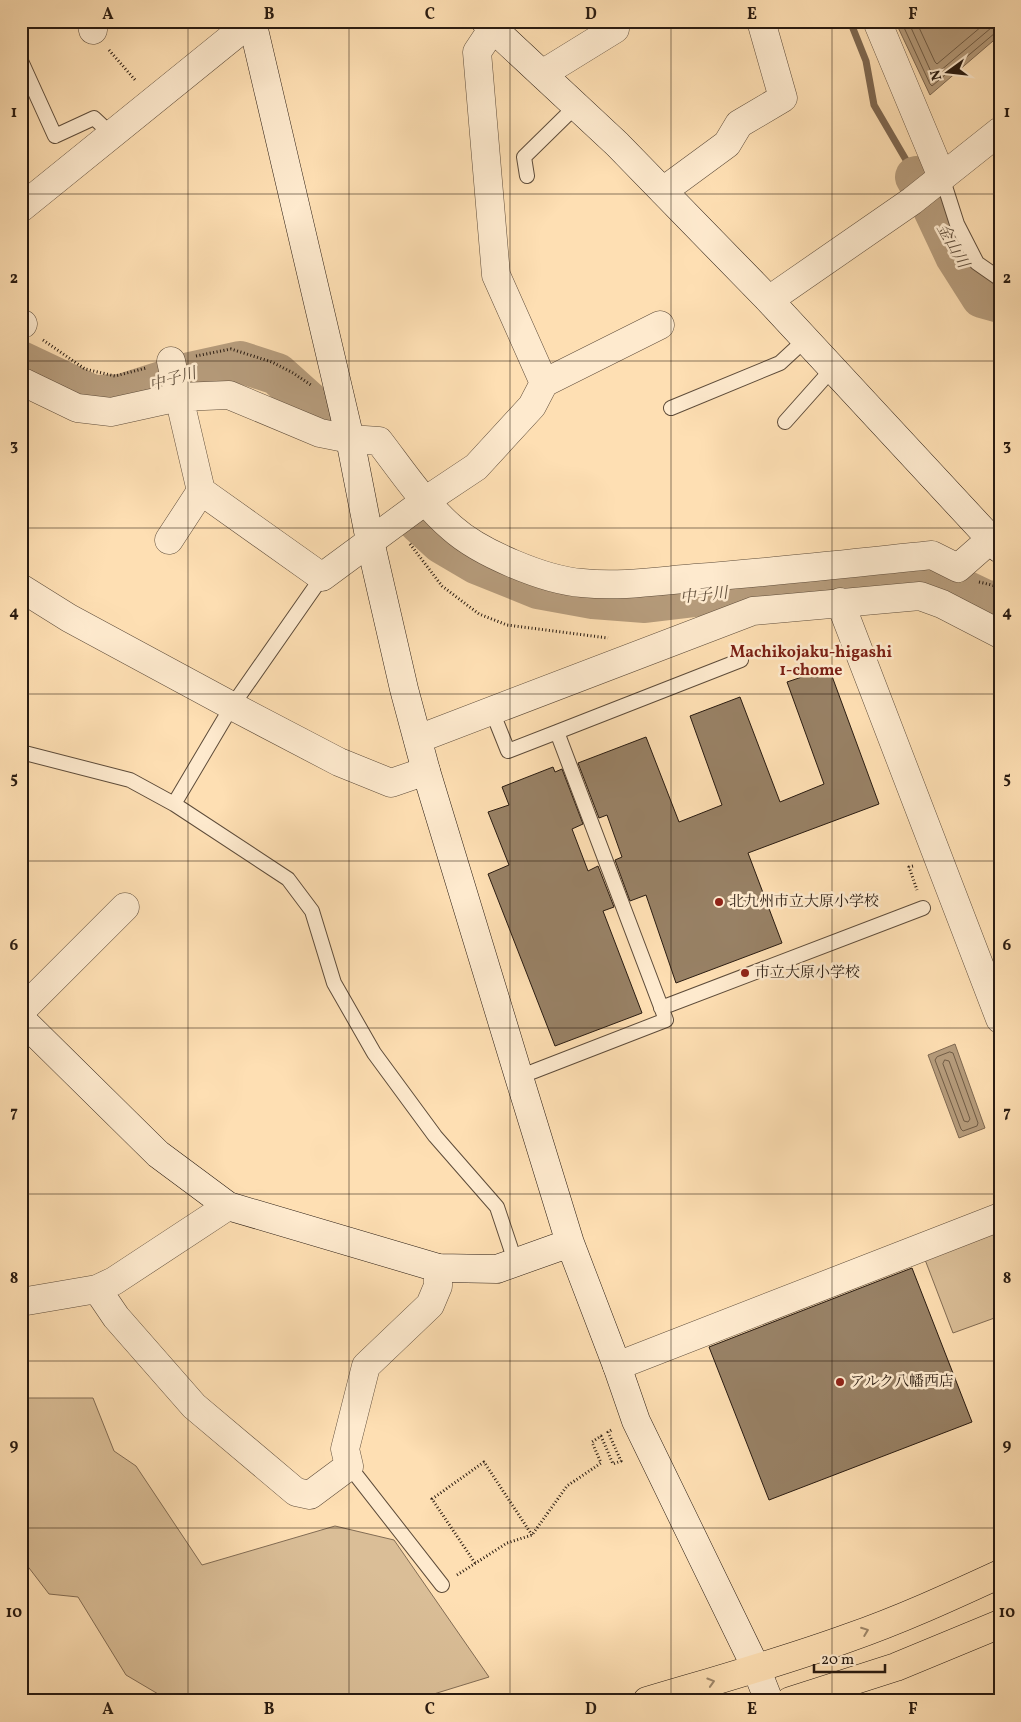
<svg xmlns="http://www.w3.org/2000/svg" width="1021" height="1722" viewBox="0 0 1021 1722" font-family="Vollkorn,'Noto Serif JP',serif">
  <style>
    .green { fill: #dabe97; stroke: #826c54 }
    .water { fill: #b69c7c; stroke: #7e6851 }
    .lines { fill: none; stroke-linecap: round; stroke-linejoin: round }
    .shore { stroke: #705c46; stroke-width: 1 }
    .stream { stroke: #7e6851; stroke-width: 7 }
    .river { stroke: #b69c7c; stroke-width: 42 }
    .building { fill: #988165; stroke: #291b11 }
    .lane-casing { stroke: #5e4c3a; stroke-width: 16 }
    .street-casing { stroke: #5e4c3a; stroke-width: 29 }
    .secondary-casing { stroke: #291b11; stroke-width: 29 }
    .highway-casing { stroke: #291b11; stroke-width: 29 }
    .path { stroke: #291b11; stroke-width: 3; stroke-dasharray: 1 2.5; stroke-linecap: butt }
    .lane { stroke: #feeace; stroke-width: 14 }
    .street { stroke: #feeace; stroke-width: 28 }
    .secondary { stroke: #feeace; stroke-width: 28 }
    .highway { stroke: #fedfb3; stroke-width: 28 }
    .oneway { stroke: #9e876a }
    .grid { fill: none; stroke: #291b11; stroke-width: 1; stroke-opacity: 0.55 }
    .poi-dot { fill: #8f2418; stroke: #feeace; stroke-width: 2 }
    .labels { text-anchor: middle; dominant-baseline: central; stroke-width: 5; stroke-linejoin: round; paint-order: stroke }
    .poi-label { font-size: 15px; fill: #291b11; stroke: #feeace; text-anchor: start }
    .water-label { font-size: 16px; font-style: italic; fill: #614f3c; stroke: #feeace }
    .neighbourhood-label { font-size: 16px; font-weight: bold; fill: #7a1f14; stroke: #feeace }
    .neatline { fill: none; stroke: #291b11; stroke-width: 2 }
    .grid-label { font-size: 16px; text-anchor: middle; font-weight: bold; fill: #291b11 }
  </style>
  <rect width="100%" height="100%" fill="#fedfb3"/>
  <filter id="stains"><feTurbulence type="fractalNoise" baseFrequency=".004" numOctaves="4"/><feColorMatrix values="0 0 0 0 .2 0 0 0 0 .09 0 0 0 0 .02 0 0 0 .5 -.17"/></filter>
  <radialGradient id="worn" r=".72"><stop offset=".6" stop-color="#630" stop-opacity="0"/><stop offset="1" stop-color="#630" stop-opacity=".3"/></radialGradient>
  <path class="green" d="M 1000,1228 L 1000,1316 L 953,1333 L 924,1257 Z
    M 21,1398 L 93,1398 L 114,1451 L 136,1466 L 202,1565 L 335,1526 L 394,1540 L 489,1677 L 411,1701 L 170,1701 L 126,1675 L 78,1597 L 49,1594 L 26,1564 L 21,1560 Z"/>
  <path class="water" d="M 895,21 L 1000,21 L 1000,35 L 930,95 Z
    M 955,1044 L 985,1128 L 959,1138 L 928,1055 Z"/>
  <g class="lines">
    <path class="shore" d="M 901,21 L 930,84 L 932,86 L 995,33 L 1000,32
      M 908,21 L 932,74 L 934,76 L 991,28 L 1000,26
      M 916,21 L 935,62 L 937,64 L 988,21
      M 950,1052 L 953,1053 L 978,1123 L 977,1126 L 963,1131 L 961,1129 L 935,1060 L 937,1057 Z
      M 945,1060 L 949,1061 L 970,1119 L 968,1122 L 964,1121 L 943,1064 Z"/>
    <path class="stream" d="M 850,21 L 866,61 L 874,105 L 916,177"/>
    <path class="river" d="M 916,177 L 933,207 L 956,256 L 982,297 L 1000,302
      M 21,362 L 93,396 L 121,395 L 190,373 L 240,362 L 277,374 L 316,409
      M 420,523 L 442,543 L 476,563 L 538,588 L 593,598 L 645,602 L 737,591 L 929,574 L 986,601 L 1000,602"/>
  </g>
  <path class="building" d="M 829,668 L 879,804 L 748,853 L 782,943 L 676,983 L 646,895 L 630,901 L 615,860 L 622,857 L 607,815 L 599,818 L 578,763 L 646,737 L 679,822 L 722,805 L 690,716 L 740,697 L 780,802 L 824,784 L 787,682 Z
    M 553,767 L 555,772 L 562,769 L 583,824 L 572,829 L 588,871 L 598,866 L 614,907 L 603,911 L 642,1013 L 555,1046 L 488,874 L 509,865 L 488,812 L 509,805 L 502,787 Z
    M 912,1268 L 972,1422 L 769,1500 L 709,1347 Z"/>
  <g class="lines">
    <g class="lane-casing">
      <path id="lane" d="M 21,61 L 55,136 L 94,118 L 111,134
        M 527,176 L 524,157 L 576,106
        M 942,177 L 957,224 L 977,263 L 1000,279
        M 671,408 L 780,363 L 806,339
        M 785,422 L 833,368
        M 492,711 L 508,751 L 557,732
        M 21,752 L 130,780 L 174,804 L 232,706 L 322,577
        M 174,804 L 288,879 L 312,911 L 334,983 L 374,1053 L 435,1136 L 497,1207 L 516,1264
        M 661,1008 L 923,908
        M 519,1077 L 666,1020 L 557,732 L 741,660
        M 349,1466 L 442,1585"/>
    </g>
    <g class="street-casing">
      <path id="street" d="M 91,21 L 93,30
        M 877,21 L 942,177
        M 493,28 L 477,52 L 496,275 L 544,383 L 532,406 L 476,467 L 425,501 L 322,577 L 201,491 L 179,397 L 229,395 L 320,433 L 350,439 L 379,441 C 402,471 423,503 452,528 C 480,553 544,580 582,583 C 620,587 658,581 695,578 C 774,572 853,563 932,555 L 958,568 L 991,539
        M 542,74 L 615,29
        M 663,191 L 727,144 L 739,124 L 783,98 L 761,21
        M 21,208 L 252,21
        M 769,300 L 912,201 L 1000,131
        M 21,323 L 23,324
        M 21,381 L 77,408 L 111,412 L 179,397 L 171,361
        M 544,383 L 660,325
        M 169,540 L 201,491
        M 21,588 L 69,618 L 232,706 L 339,762 L 391,783 L 426,771
        M 840,602 L 1000,1019
        M 418,739 L 753,611 L 920,596 L 942,604 L 1000,634
        M 21,1011 L 125,907
        M 97,1289 L 116,1317 L 194,1406 L 296,1492 L 310,1495 L 349,1466 L 345,1449 L 366,1366 L 430,1305 L 438,1286 L 438,1268
        M 21,1302 L 97,1289 L 114,1281 L 228,1206
        M 617,1366 L 1000,1217"/>
    </g>
    <g class="secondary-casing">
      <path id="secondary" d="M 252,21 L 350,439 L 370,541 L 404,689 L 426,771 L 519,1077 L 570,1243 L 617,1366 L 636,1421 L 756,1668 L 769,1701
        M 485,21 L 617,144 L 769,300 L 1000,549
        M 21,1019 L 158,1154 L 228,1206 L 438,1268 L 497,1269 L 570,1243"/>
    </g>
    <g class="highway-casing">
      <path id="highway" d="M 647,1701 C 714,1681 782,1662 848,1638 C 900,1620 950,1597 1000,1574
        M 790,1701 L 896,1667 L 1000,1624"/>
    </g>
    <path class="path" d="M 109,50 L 136,81
      M 43,340 L 85,369 L 115,376 L 146,368
      M 196,356 L 231,349 L 272,362 L 293,373 L 311,385
      M 410,544 L 442,586 L 479,614 L 507,625 L 608,638
      M 979,582 L 1000,587
      M 913,866 L 909,867 L 917,890
      M 475,1563 L 432,1499 L 484,1462 L 532,1535
      M 457,1575 L 507,1543 L 532,1535 L 567,1486 L 601,1463 L 592,1442 L 601,1436 L 613,1464 L 621,1461 L 608,1432 L 613,1429"/>
    <use href="#lane" class="lane"/>
    <use href="#street" class="street"/>
    <use href="#secondary" class="secondary"/>
    <use href="#highway" class="highway"/>
  </g>
  <defs><path id="oneway-chevron" d="M-2-3.5L2.5 0L-2 3.5" fill="none" stroke-width="1.6" stroke-linecap="round" stroke-linejoin="round" transform="scale(1.25)"/></defs>
  <g class="oneway">
    <use href="#oneway-chevron" transform="translate(865 1631) rotate(-21)"/>
    <use href="#oneway-chevron" transform="translate(711 1682) rotate(-17)"/>
  </g>
  <path class="grid" d="M 188,21 L 188,1701M 349,21 L 349,1701M 510,21 L 510,1701M 671,21 L 671,1701M 832,21 L 832,1701M 21,194 L 1000,194M 21,361 L 1000,361M 21,528 L 1000,528M 21,694 L 1000,694M 21,861 L 1000,861M 21,1028 L 1000,1028M 21,1194 L 1000,1194M 21,1361 L 1000,1361M 21,1528 L 1000,1528"/>
  <g class="poi-dot">
    <circle cx="719" cy="902" r="5"/>
    <circle cx="745" cy="973" r="5"/>
    <circle cx="840" cy="1382" r="5"/>
  </g>
  <g class="labels">
    <g class="poi-label">
      <text x="729" y="902">北九州市立大原小学校</text>
      <text x="755" y="973">市立大原小学校</text>
      <text x="850" y="1382">アルク八幡西店</text>
    </g>
    <g class="water-label">
      <text transform="translate(952 246) rotate(61)">金山川</text>
      <text transform="translate(173 380) rotate(-16)">中子川</text>
      <text transform="translate(704 596) rotate(-6)">中子川</text>
    </g>
    <g class="neighbourhood-label">
      <text x="811" y="653">Machikojaku-higashi<tspan x="811" dy="18">1-chome</tspan></text>
    </g>
  </g>
  <rect width="1021" height="1722" fill="none" stroke="#fedfb3" stroke-width="55"/>
  <g transform="translate(948 72) rotate(255)" stroke="#feeace" stroke-width="4" paint-order="stroke">
  <path d="M0-4L9 19L0 12L-9 19Z" fill="#291b11"/>
  <text y="-8" font-size="14" font-weight="bold" text-anchor="middle" fill="#291b11">N</text>
  </g>
  <path d="M814 1664v8h71v-8" fill="none" stroke="#291b11" stroke-width="2.5"/>
  <text x="821" y="1664" font-size="15" fill="#291b11" stroke="#feeace" stroke-width="4" paint-order="stroke">20 m</text>
  <rect x="28" y="28" width="966" height="1666" class="neatline"/>
  <g class="grid-label">
    <text x="108" y="19">A</text>
    <text x="269" y="19">B</text>
    <text x="430" y="19">C</text>
    <text x="591" y="19">D</text>
    <text x="752" y="19">E</text>
    <text x="913" y="19">F</text>
    <text x="14" y="117">1</text>
    <text x="1007" y="117">1</text>
    <text x="14" y="283">2</text>
    <text x="1007" y="283">2</text>
    <text x="14" y="450">3</text>
    <text x="1007" y="450">3</text>
    <text x="14" y="617">4</text>
    <text x="1007" y="617">4</text>
    <text x="14" y="783">5</text>
    <text x="1007" y="783">5</text>
    <text x="14" y="950">6</text>
    <text x="1007" y="950">6</text>
    <text x="14" y="1117">7</text>
    <text x="1007" y="1117">7</text>
    <text x="14" y="1283">8</text>
    <text x="1007" y="1283">8</text>
    <text x="14" y="1450">9</text>
    <text x="1007" y="1450">9</text>
    <text x="14" y="1617">10</text>
    <text x="1007" y="1617">10</text>
    <text x="108" y="1714">A</text>
    <text x="269" y="1714">B</text>
    <text x="430" y="1714">C</text>
    <text x="591" y="1714">D</text>
    <text x="752" y="1714">E</text>
    <text x="913" y="1714">F</text>
  </g>
  <rect width="100%" height="100%" filter="url(#stains)"/>
  <rect width="100%" height="100%" fill="url(#worn)"/>
</svg>
